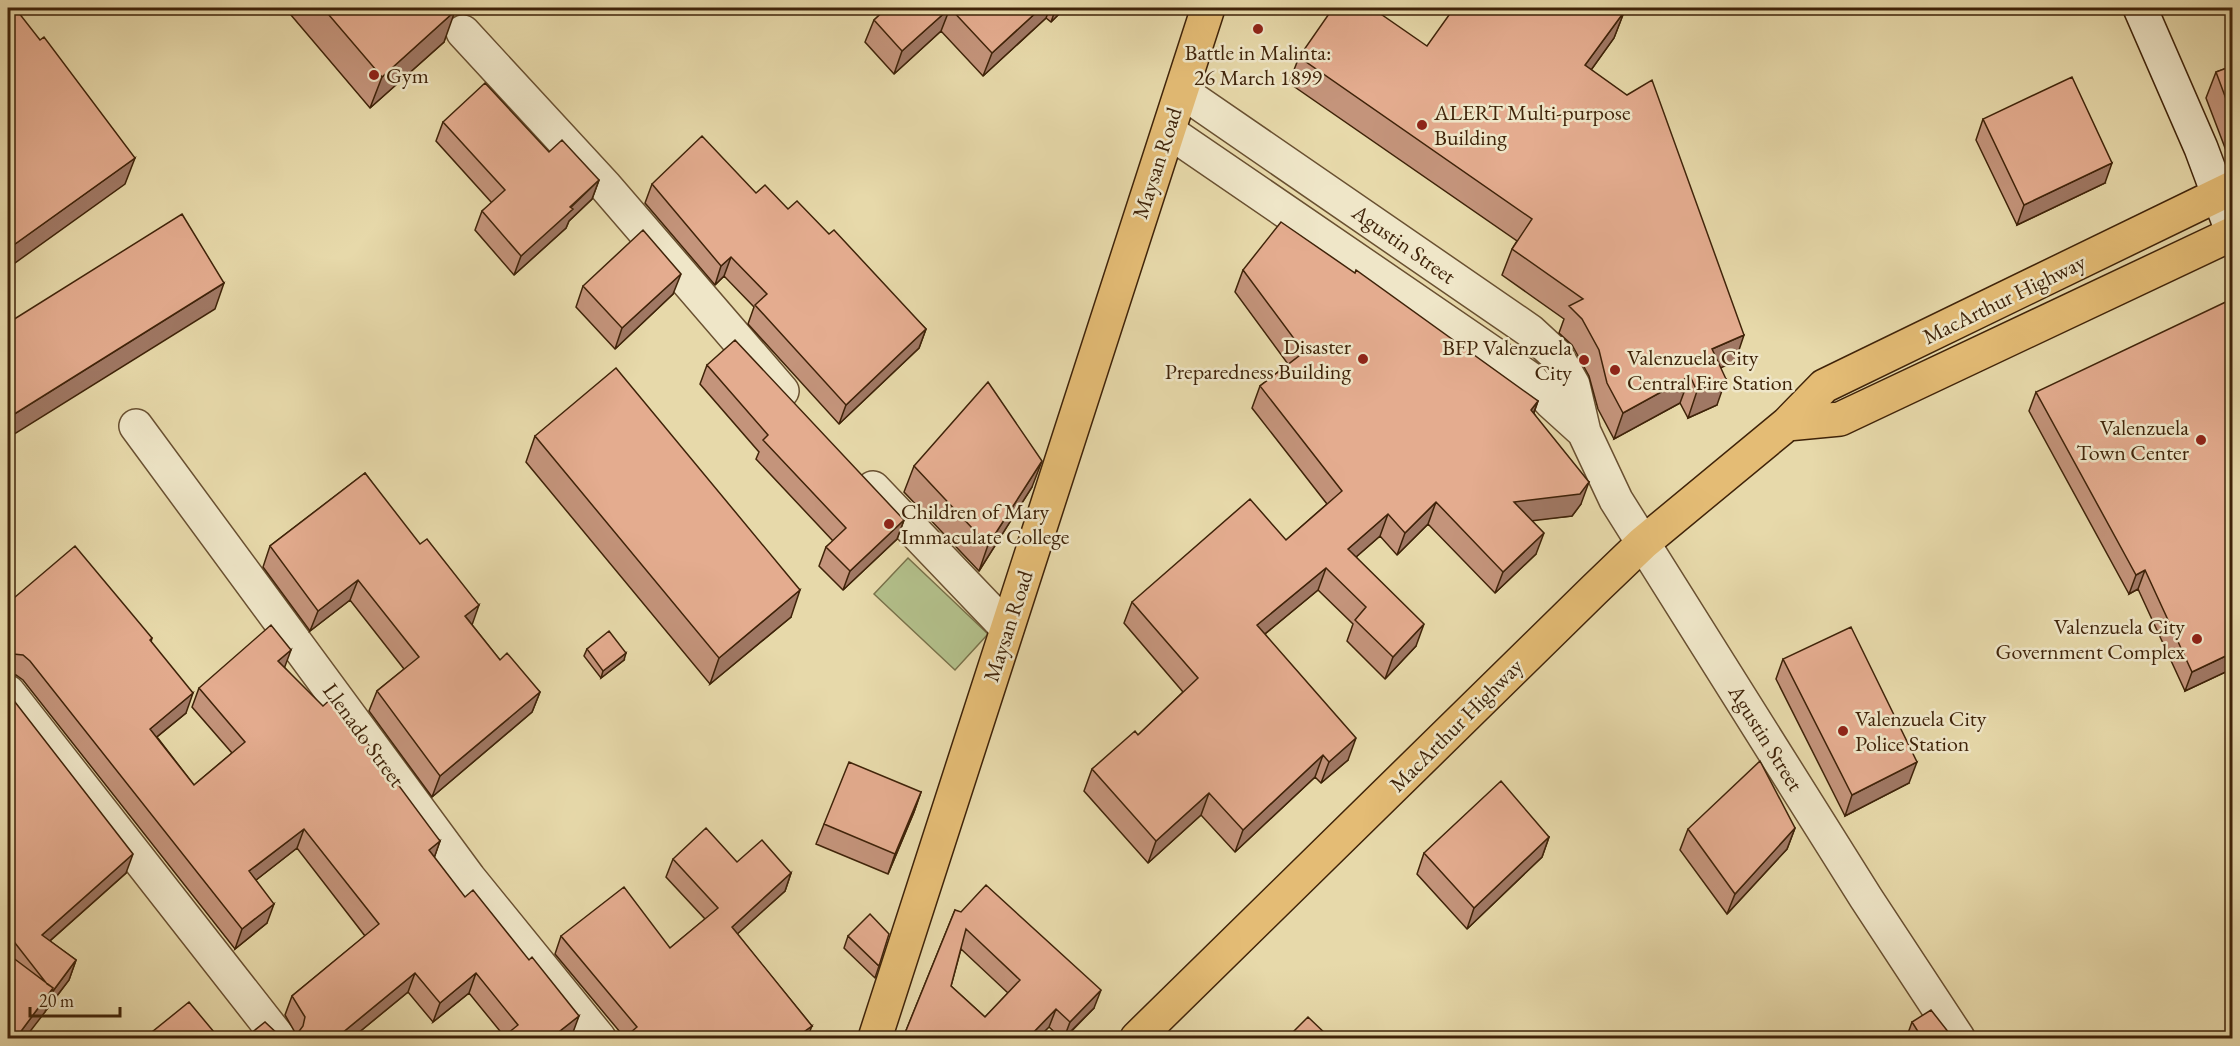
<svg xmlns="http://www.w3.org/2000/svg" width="2240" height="1046" viewBox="0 0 2240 1046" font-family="'EB Garamond',serif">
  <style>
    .green { fill: #b3c08b; stroke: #79724a; stroke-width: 1.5 }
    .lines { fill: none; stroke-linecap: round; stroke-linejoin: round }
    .street-casing { stroke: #695031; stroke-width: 36 }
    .secondary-casing { stroke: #3f2309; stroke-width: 36 }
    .primary-casing { stroke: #3f2309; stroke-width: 36 }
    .highway-casing { stroke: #3f2309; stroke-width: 36 }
    .street { stroke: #efe6c8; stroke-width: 33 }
    .secondary { stroke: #efe6c8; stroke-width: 33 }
    .primary { stroke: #e4bc75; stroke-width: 33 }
    .highway { stroke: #e4bc75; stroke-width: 33 }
    .wall { fill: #c4947b; stroke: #3f2309; stroke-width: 1.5; fill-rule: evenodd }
    .shaded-wall { fill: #a07864; stroke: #3f2309; stroke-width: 1.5 }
    .building { fill: #e4ac8f; stroke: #3f2309; stroke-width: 1.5; fill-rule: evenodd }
    .poi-dot { fill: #8f2418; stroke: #efe6c8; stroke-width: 2 }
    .labels { text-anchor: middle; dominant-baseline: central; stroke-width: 5; stroke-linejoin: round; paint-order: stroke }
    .poi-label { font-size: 22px; fill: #3f2309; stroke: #efe6c8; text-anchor: start }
    .street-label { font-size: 22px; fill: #3f2309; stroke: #efe6c8 }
  </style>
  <rect width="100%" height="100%" fill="#e7d9aa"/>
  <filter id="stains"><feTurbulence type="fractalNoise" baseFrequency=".00333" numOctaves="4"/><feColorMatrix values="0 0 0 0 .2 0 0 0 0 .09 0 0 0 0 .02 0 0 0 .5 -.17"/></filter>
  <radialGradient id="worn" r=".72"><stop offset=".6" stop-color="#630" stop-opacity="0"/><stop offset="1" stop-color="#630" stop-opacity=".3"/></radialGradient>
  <path class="green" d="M 908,558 L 988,634 L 955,670 L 874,594 Z"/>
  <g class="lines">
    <g class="street-casing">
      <path id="street" d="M 463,32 L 606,187 L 782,391
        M 1190,97 L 1530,331 L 1556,355 L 1573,385 L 1584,432 L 1616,500 L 1866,898 L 1958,1038
        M 1177,137 L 1529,378 L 1552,403 L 1584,432
        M 136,426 L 469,878 L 599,1038
        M 873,488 L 1007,628
        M 8,692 L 279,1038"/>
    </g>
    <g class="secondary-casing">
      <path id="secondary" d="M 2140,8 L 2201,148 L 2232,231"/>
    </g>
    <g class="primary-casing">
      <path id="primary" d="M 875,1038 L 1208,8"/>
    </g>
    <g class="highway-casing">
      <path id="highway" d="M 1787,424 L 1840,419 L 2232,234
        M 1137,1038 L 1594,590 L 1643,543 L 1787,424 L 1824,386 L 2232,188"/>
    </g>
    <use href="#street" class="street"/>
    <use href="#secondary" class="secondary"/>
    <use href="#primary" class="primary"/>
    <use href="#highway" class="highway"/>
  </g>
  <path class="wall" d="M 285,8 L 452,8 L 444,42 L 370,108 Z
    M 887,8 L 1065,8 L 1051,22 L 1046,18 L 983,76 L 941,31 L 894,74 L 865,42 L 874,20 Z
    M 1624,12 L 1614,38 L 1591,70 L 1735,362 L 1721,367 L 1717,405 L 1688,418 L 1680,403 L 1614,439 L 1598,409 L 1589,376 L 1572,345 L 1559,333 L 1564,319 L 1502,275 L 1512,249 L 1517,241 L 1289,83 L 1299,57 L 1427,46 Z
    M 2232,66 L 2232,151 L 2227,153 L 2206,98 L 2216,72 Z
    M 1983,119 L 2105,183 L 2017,225 L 1976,140 Z
    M 443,122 L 549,152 L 599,180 L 592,199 L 569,221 L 566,228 L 514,275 L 475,230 L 482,211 L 492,203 L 436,141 Z
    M 652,184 L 756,193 L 788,209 L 829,234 L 926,329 L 919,348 L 839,424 L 748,324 L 754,307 L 724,276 L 715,285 L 645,203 Z
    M 1243,270 L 1538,401 L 1534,413 L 1581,504 L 1572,516 L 1532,520 L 1536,554 L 1495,593 L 1428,524 L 1397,555 L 1380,536 L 1356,557 L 1416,646 L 1385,679 L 1347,641 L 1353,624 L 1318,590 L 1265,634 L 1348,760 L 1321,783 L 1315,777 L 1235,852 L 1201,815 L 1148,863 L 1084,791 L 1092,769 L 1138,735 L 1183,692 L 1124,623 L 1132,602 L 1286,540 L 1327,504 L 1252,408 L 1260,386 L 1288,364 L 1235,292 Z
    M 583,286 L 673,294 L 615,349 L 576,307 Z
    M 707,365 L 904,520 L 897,539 L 843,590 L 819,566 L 826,547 L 833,541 L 756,459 L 759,452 L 700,384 Z
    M 2036,392 L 2232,669 L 2185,691 L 2138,589 L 2129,594 L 2029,411 Z
    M 535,436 L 791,617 L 710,684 L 526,462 Z
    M 914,466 L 1032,487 L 979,571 L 904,492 Z
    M 365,473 L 472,625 L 500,660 L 540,692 L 532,712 L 432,797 L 369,711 L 377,691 L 404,669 L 350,600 L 310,631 L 263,567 L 270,546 Z
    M 8,603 L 152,638 L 151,642 L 186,713 L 157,737 L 194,785 L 232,753 L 192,707 L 199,688 L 285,668 L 440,841 L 434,858 L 572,1035 L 504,1036 L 469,993 L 433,1022 L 408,992 L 352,1038 L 245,1038 L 280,1036 L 288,1037 L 296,1034 L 285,1015 L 292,996 L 365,936 L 297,848 L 256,880 L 267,923 L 235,949 L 23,680 L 16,675 L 8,674 Z
    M 587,649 L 624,660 L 601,678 L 584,656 Z
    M 1783,659 L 1909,783 L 1845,816 L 1776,679 Z
    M 8,693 L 126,873 L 50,941 L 76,960 L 69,980 L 45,1012 L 8,1038 Z
    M 921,792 L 914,812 L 888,874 L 816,844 L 824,824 Z
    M 1795,828 L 1787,849 L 1727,914 L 1680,850 L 1688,829 Z
    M 1549,837 L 1542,857 L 1467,929 L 1417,874 L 1424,853 Z
    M 673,859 L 737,862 L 791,873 L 785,891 L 737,934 L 812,1026 L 625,1038 L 555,954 L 561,936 L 670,948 L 705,919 L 666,877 Z
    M 955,910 L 1094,1008 L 1065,1038 L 1061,1038 L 1049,1027 L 903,1038 ZM 961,949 L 1008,993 L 985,1017 L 951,986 Z
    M 848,936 L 879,966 L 875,978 L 844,948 Z
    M 1912,1022 L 1953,1038 L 1908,1038 L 1907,1036 Z"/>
  <path class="shaded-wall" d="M 950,8 L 941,31 L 894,74 L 902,51 Z
    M 1041,8 L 1050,8 L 1046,18 L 983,76 L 992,53 Z
    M 1056,8 L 1065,8 L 1051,22 Z
    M 455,11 L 444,42 L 370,108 L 382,77 Z
    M 1624,12 L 1614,38 L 1576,91 L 1585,65 Z
    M 2232,138 L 2232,151 L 2227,153 Z
    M 135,158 L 125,184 L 8,268 L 8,249 Z
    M 2112,163 L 2105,183 L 2017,225 L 2024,205 Z
    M 599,180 L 592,199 L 569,221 L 566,228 L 514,275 L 521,256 Z
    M 731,257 L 724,276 L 715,285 L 721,266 Z
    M 681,274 L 673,294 L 615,349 L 622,328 Z
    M 224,283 L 215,309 L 8,438 L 8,418 Z
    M 926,329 L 919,348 L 839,424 L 846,405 Z
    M 1744,335 L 1735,362 L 1703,375 L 1712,349 Z
    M 1690,376 L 1680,403 L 1614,439 L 1623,413 Z
    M 1726,379 L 1717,405 L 1688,418 L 1697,391 Z
    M 1538,401 L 1530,422 L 1531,410 Z
    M 1042,461 L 1032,487 L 979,571 L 988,545 Z
    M 1589,482 L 1581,504 L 1572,516 L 1506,524 L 1514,502 Z
    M 1436,502 L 1428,524 L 1397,555 L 1405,533 Z
    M 1388,514 L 1380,536 L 1340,571 L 1348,549 Z
    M 904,520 L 897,539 L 843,590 L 850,571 Z
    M 1544,533 L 1536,554 L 1495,593 L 1503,572 Z
    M 1326,568 L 1318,590 L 1249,647 L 1257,625 Z
    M 2145,570 L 2138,589 L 2129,594 L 2136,575 Z
    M 358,580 L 350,600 L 310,631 L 318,611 Z
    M 800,590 L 791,617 L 710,684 L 719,658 Z
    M 479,605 L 472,625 L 465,616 Z
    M 1424,624 L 1416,646 L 1385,679 L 1393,657 Z
    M 291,650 L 284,669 L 278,661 Z
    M 626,653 L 624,660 L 601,678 L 603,671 Z
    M 2232,653 L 2232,669 L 2185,691 L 2192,672 Z
    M 13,654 L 8,669 L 8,656 Z
    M 540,692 L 532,712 L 432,797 L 440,776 Z
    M 193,693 L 186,713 L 143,748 L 150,729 Z
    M 1356,738 L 1348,760 L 1321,783 L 1329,762 Z
    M 1323,755 L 1315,777 L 1235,852 L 1243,830 Z
    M 1917,762 L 1909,783 L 1845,816 L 1852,795 Z
    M 921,792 L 914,812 L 888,874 L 895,854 Z
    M 1209,793 L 1201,815 L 1148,863 L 1156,841 Z
    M 1795,828 L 1787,849 L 1727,914 L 1735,894 Z
    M 304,829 L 297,848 L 242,891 L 249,871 Z
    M 1549,837 L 1542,857 L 1467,929 L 1474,908 Z
    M 440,841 L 433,861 L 429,850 Z
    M 133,854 L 126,873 L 35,954 L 42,935 Z
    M 791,873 L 785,891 L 725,945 L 732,927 Z
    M 274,904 L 267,923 L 235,949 L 242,929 Z
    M 76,960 L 69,980 L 46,1010 L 53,991 Z
    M 415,973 L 408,992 L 352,1038 L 336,1038 Z
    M 476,973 L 469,993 L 433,1022 L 440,1003 Z
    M 53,988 L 45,1012 L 25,1038 L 16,1038 Z
    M 1101,990 L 1094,1008 L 1064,1038 L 1070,1022 Z
    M 1056,1009 L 1049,1027 L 1038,1038 L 1028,1038 Z
    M 579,1016 L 572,1035 L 568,1038 L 551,1038 Z
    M 812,1026 L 807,1038 L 805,1031 Z"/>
  <path class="building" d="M 8,8 L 15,8 L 40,40 L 44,37 L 135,158 L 8,249 Z
    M 323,8 L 452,8 L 455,11 L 382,77 Z
    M 887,8 L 1041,8 L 992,53 L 950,8 L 902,51 L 874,20 Z
    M 1333,8 L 1372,8 L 1427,46 L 1454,8 L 1625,8 L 1624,12 L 1585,65 L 1627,95 L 1652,80 L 1744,335 L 1712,349 L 1726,379 L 1697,391 L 1690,376 L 1623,413 L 1607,383 L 1599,350 L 1582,319 L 1569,306 L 1583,299 L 1512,249 L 1532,219 L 1299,57 Z
    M 2232,66 L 2232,115 L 2216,72 Z
    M 2072,77 L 2112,163 L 2024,205 L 1983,119 Z
    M 485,83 L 549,152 L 562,140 L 599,180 L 570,207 L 573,209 L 521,256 L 482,211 L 505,190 L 443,122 Z
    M 702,136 L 756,193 L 765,185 L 788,209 L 797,201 L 829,234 L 834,230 L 926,329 L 846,405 L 755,305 L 767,294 L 731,257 L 721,266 L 652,184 Z
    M 182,214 L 224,283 L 8,418 L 8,323 Z
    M 1281,222 L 1355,273 L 1356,270 L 1538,401 L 1531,410 L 1589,482 L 1580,494 L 1514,502 L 1544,533 L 1503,572 L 1436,502 L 1405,533 L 1388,514 L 1348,549 L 1424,624 L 1393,657 L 1355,620 L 1366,607 L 1326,568 L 1257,625 L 1356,738 L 1329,762 L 1323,755 L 1243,830 L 1209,793 L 1156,841 L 1092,769 L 1135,731 L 1138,735 L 1198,678 L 1132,602 L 1250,499 L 1286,540 L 1342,491 L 1260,386 L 1304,352 L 1243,270 Z
    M 643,230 L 681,274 L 622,328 L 583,286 Z
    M 2232,299 L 2232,653 L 2192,672 L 2145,570 L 2136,575 L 2036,392 Z
    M 735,340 L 904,520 L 850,571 L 826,547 L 846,528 L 763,440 L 768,435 L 707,365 Z
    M 616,368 L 800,590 L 719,658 L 535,436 Z
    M 988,382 L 1042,461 L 988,545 L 914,466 Z
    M 365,473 L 420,544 L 427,539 L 479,605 L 465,616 L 500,660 L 507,653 L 540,692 L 440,776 L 377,691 L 419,657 L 358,580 L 318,611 L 270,546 Z
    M 75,546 L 152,638 L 150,640 L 193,693 L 150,729 L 194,785 L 245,742 L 199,688 L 271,625 L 291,650 L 278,661 L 323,706 L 333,697 L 440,841 L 429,850 L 465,897 L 473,890 L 529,960 L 532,957 L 579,1016 L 551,1038 L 502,1038 L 518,1025 L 476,973 L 440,1003 L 415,973 L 336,1038 L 245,1038 L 265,1022 L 280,1036 L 288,1037 L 297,1034 L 303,1026 L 305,1017 L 292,996 L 379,924 L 304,829 L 249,871 L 274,904 L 242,929 L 30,661 L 23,655 L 13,654 L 8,656 L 8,603 Z
    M 1851,627 L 1917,762 L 1852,795 L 1783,659 Z
    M 609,631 L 626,653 L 603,671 L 587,649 Z
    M 8,693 L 133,854 L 42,935 L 76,960 L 53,991 L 52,990 L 53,988 L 47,984 L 8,934 Z
    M 1760,761 L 1795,828 L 1735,894 L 1688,829 Z
    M 849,762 L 921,792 L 895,854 L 824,824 Z
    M 1501,781 L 1549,837 L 1474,908 L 1424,853 Z
    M 706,828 L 737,862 L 762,840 L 791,873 L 732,927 L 812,1026 L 805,1031 L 813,1038 L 624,1038 L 637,1027 L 561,936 L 624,887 L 670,948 L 718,908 L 673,859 Z
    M 986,885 L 1101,990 L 1070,1022 L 1056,1009 L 1028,1038 L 903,1038 L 955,910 L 961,912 ZM 966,929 L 1020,980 L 985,1017 L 951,986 Z
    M 870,914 L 889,934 L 879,966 L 848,936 Z
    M 8,954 L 53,988 L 16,1038 L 8,1038 Z
    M 189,1002 L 219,1038 L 148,1038 L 147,1036 Z
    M 1931,1010 L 1953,1038 L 1922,1038 L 1912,1022 Z
    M 1308,1017 L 1330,1038 L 1287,1038 Z"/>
  <g class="poi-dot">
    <circle cx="1258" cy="29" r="6"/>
    <circle cx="374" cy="75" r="6"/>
    <circle cx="1422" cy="125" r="6"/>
    <circle cx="1363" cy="359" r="6"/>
    <circle cx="1584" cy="360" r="6"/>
    <circle cx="1615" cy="370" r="6"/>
    <circle cx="2201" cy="440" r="6"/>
    <circle cx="889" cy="524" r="6"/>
    <circle cx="2197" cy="639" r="6"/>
    <circle cx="1843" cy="731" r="6"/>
  </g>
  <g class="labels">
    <g class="poi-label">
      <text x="1258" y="52" text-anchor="middle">Battle in Malinta:<tspan x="1258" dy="25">26 March 1899</tspan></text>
      <text x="386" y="75">Gym</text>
      <text x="1434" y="112">ALERT Multi-purpose<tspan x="1434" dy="25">Building</tspan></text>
      <text x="1351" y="346" text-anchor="end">Disaster<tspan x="1351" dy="25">Preparedness Building</tspan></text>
      <text x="1572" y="347" text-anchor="end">BFP Valenzuela<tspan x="1572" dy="25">City</tspan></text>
      <text x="1627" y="357">Valenzuela City<tspan x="1627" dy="25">Central Fire Station</tspan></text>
      <text x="2189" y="427" text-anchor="end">Valenzuela<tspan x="2189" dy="25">Town Center</tspan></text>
      <text x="901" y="511">Children of Mary<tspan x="901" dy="25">Immaculate College</tspan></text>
      <text x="2185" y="626" text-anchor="end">Valenzuela City<tspan x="2185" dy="25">Government Complex</tspan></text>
      <text x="1855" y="718">Valenzuela City<tspan x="1855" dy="25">Police Station</tspan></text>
    </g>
    <g class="street-label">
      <text transform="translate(1157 163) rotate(-72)">Maysan Road</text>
      <text transform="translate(1404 244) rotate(35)">Agustin Street</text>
      <text transform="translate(2004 299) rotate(-26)">MacArthur Highway</text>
      <text transform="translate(1008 626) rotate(-72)">Maysan Road</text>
      <text transform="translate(1456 725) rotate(-45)">MacArthur Highway</text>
      <text transform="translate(364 735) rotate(54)">Llenado Street</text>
      <text transform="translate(1766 738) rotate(58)">Agustin Street</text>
    </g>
  </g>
  <rect width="2240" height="1046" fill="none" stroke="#e7d9aa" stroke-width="30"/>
  <rect x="9" y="9" width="2222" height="1028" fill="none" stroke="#3f2309" stroke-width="3"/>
  <rect x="15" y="15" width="2210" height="1016" fill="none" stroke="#3f2309" stroke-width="1.5"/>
  <path d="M30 1007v9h90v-9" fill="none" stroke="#3f2309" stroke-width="3"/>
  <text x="39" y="1007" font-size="18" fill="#3f2309" stroke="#efe6c8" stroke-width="4.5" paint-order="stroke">20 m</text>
  <rect width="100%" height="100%" filter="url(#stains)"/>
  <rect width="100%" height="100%" fill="url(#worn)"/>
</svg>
